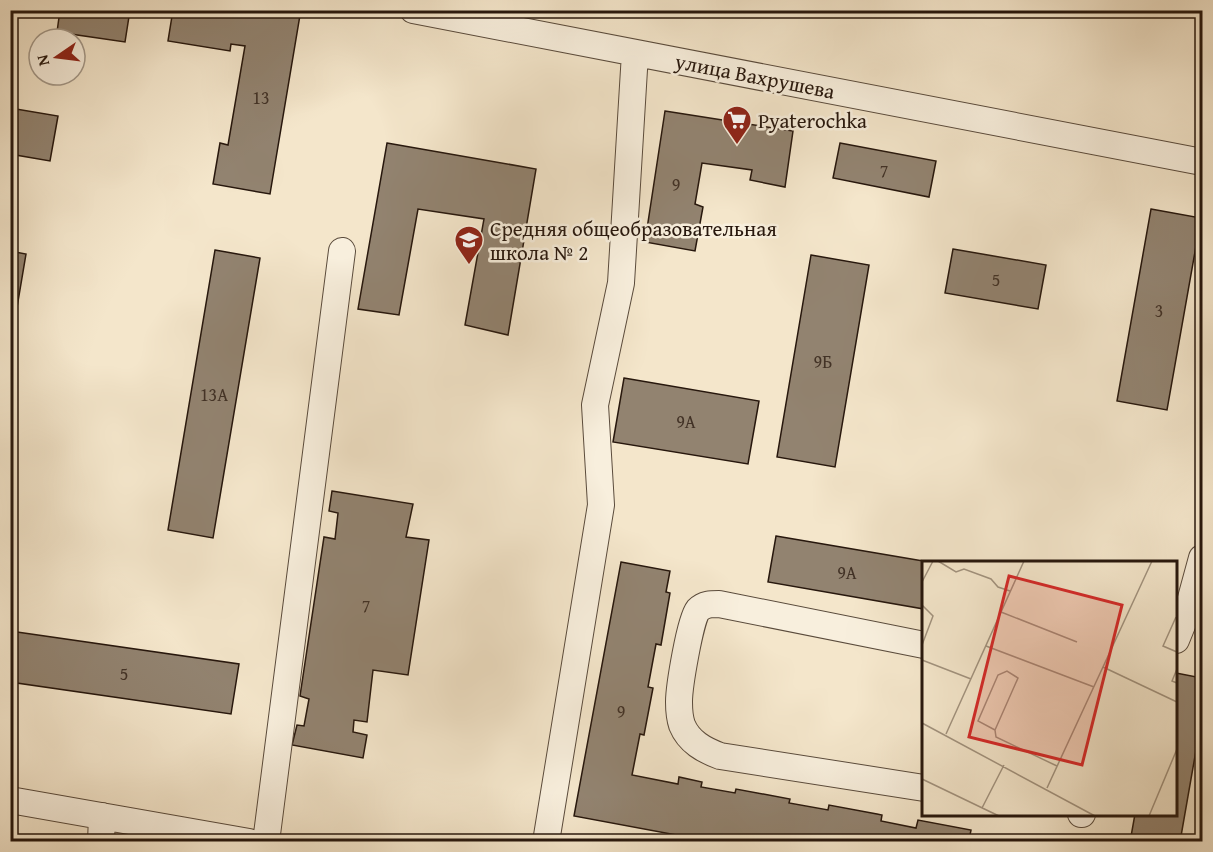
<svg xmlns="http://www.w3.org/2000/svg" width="1213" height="852" viewBox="0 0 1213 852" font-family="'Gentium Book Plus',serif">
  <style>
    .building { fill: #928370; stroke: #27170d; stroke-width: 1.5 }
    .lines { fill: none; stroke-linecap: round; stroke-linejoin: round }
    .minor-casing { stroke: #5a4b3c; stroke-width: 28 }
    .minor { stroke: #f8efdd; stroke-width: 26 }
    .labels { text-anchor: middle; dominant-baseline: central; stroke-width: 5; stroke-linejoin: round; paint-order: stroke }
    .number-label { font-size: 18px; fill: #423226 }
    .street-label { font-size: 21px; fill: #27170d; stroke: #f8efdd }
    .poi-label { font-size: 21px; fill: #27170d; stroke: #f8efdd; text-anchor: start }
    .inset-road { fill: none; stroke: #a2937f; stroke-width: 1.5 }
    .view { fill: #d62828; fill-opacity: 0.15; stroke: #d62828; stroke-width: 3 }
    .inset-edge { fill: none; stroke: #27170d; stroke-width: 3 }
  </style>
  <rect width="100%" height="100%" fill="#f4e6cb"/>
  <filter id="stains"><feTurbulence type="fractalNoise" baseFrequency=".00333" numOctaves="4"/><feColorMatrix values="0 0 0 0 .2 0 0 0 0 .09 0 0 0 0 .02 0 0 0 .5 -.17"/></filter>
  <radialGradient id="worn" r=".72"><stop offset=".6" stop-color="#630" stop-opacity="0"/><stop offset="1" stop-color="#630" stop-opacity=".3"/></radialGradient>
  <path class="building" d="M 60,10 L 130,10 L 125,42 L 57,32 Z
    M 173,10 L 271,10 L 300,15 L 270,194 L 213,184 L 220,143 L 228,145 L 245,46 L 231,44 L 230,51 L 168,41 Z
    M 877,10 L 914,10 L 913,17 Z
    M 10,108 L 58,116 L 50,161 L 10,154 Z
    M 665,111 L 793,131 L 785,187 L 750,180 L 752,170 L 702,163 L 695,204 L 703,207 L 695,251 L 645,242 Z
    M 387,143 L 536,169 L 508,335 L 465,325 L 484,219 L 418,209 L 399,315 L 358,309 Z
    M 840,143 L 936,161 L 929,197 L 833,178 Z
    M 1151,209 L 1201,218 L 1167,410 L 1117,401 Z
    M 953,249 L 1046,265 L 1038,309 L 945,293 Z
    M 215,250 L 260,258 L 213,538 L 168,530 Z
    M 10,251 L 26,254 L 10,349 Z
    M 811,255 L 869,265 L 835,467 L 777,457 Z
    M 624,378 L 759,401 L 748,464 L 613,442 Z
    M 332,491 L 413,504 L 406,537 L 429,540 L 408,675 L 373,670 L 367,722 L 354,720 L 353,732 L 367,735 L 363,758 L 292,745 L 297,725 L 304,726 L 309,699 L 300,696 L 324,537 L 335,539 L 338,513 L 329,511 Z
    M 776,536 L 929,562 L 924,562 L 924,609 L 768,582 Z
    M 621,562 L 670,571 L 666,592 L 670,593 L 661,645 L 656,644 L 648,687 L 653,688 L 644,735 L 640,734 L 632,775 L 678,784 L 679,777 L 702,782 L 701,787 L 735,793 L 736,789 L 790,799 L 789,803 L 828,810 L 829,805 L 877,814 L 882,815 L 881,821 L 916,828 L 918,820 L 971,830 L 969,840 L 976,842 L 714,842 L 574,816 Z
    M 10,631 L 239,664 L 231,714 L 10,682 Z
    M 1176,673 L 1202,678 L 1202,716 L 1180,842 L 1130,842 L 1135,814 L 1176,814 Z"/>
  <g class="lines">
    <g class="minor-casing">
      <path id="minor" d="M 413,10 L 1202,162
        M 1176,640 L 1187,613 L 1202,558
        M 924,645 L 719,604 C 711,604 704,604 698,610 C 690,620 679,687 679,702 C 679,708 680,719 682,725 C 689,742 704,750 720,756 L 924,788
        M 10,800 L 249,842
        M 1081,814 L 1082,814
        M 101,842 L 102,816
        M 266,842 L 342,251
        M 546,842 L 601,505 L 595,405 L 621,283 L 635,53"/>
    </g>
    <use href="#minor" class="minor"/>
  </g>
  <defs>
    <g id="supermarket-pin" transform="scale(1.5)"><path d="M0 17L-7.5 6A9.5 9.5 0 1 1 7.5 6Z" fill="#8f2418" stroke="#f8efdd"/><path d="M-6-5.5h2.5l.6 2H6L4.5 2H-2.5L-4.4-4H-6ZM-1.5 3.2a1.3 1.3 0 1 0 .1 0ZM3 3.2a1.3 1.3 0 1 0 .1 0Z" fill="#fff"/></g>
    <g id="school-pin" transform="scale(1.5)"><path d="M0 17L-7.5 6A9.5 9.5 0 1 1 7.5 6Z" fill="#8f2418" stroke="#f8efdd"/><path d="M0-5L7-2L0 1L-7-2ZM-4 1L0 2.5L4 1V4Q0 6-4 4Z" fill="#fff"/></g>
  </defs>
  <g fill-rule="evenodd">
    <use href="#supermarket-pin" x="737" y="120"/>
    <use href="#school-pin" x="469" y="240"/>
  </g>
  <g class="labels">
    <g class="number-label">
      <text x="261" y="97">13</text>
      <text x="884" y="170">7</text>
      <text x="676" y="184">9</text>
      <text x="996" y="279">5</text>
      <text x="1159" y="310">3</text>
      <text x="823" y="361">9Б</text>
      <text x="214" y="394">13А</text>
      <text x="686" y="421">9А</text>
      <text x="847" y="572">9А</text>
      <text x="366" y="605">7</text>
      <text x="124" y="673">5</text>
      <text x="621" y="711">9</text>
    </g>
    <g class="street-label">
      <text transform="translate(755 76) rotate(11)">улица Вахрушева</text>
    </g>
    <g class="poi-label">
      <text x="758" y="120">Pyaterochka</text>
      <text x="490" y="228">Средняя общеобразовательная<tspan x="490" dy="24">школа № 2</tspan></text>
    </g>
  </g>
  <g transform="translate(922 561)">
    <rect width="255" height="255" fill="#f4e6cb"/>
    <path class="inset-road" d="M 16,0 L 34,11 L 42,8 L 69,18 L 76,26 L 88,30M 0,21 L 11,0M 0,44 L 11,55 L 0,84M 79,51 L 155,81M 254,56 L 241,85 L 255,91M 64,85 L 172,126M 0,99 L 49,118M 181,106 L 255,141M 255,108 L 250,120 L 255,122M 0,162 L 173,255M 73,169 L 56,160 L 76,114 L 85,110 L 96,117 L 73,169 L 74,176 L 135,205M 24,173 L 102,0M 0,218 L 77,255M 125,227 L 230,0M 60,247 L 82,204M 227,255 L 255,188"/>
    <path class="view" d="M 87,15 L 200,44 L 160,204 L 47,176 Z"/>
    <rect width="255" height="255" class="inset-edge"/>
  </g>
  <rect width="1213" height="852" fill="none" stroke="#f4e6cb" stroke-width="36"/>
  <rect x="12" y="12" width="1189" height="828" fill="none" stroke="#27170d" stroke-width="3"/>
  <rect x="18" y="18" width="1177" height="816" fill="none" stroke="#27170d" stroke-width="1.5"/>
  <g transform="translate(57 57) rotate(256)"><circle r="28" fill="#f8efdd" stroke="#a4998a" stroke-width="1.5"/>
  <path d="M0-4.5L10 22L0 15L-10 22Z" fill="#8f2418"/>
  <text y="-9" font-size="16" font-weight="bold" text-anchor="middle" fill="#27170d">N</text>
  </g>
  <rect width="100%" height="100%" filter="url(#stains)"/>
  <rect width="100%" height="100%" fill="url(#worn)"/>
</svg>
